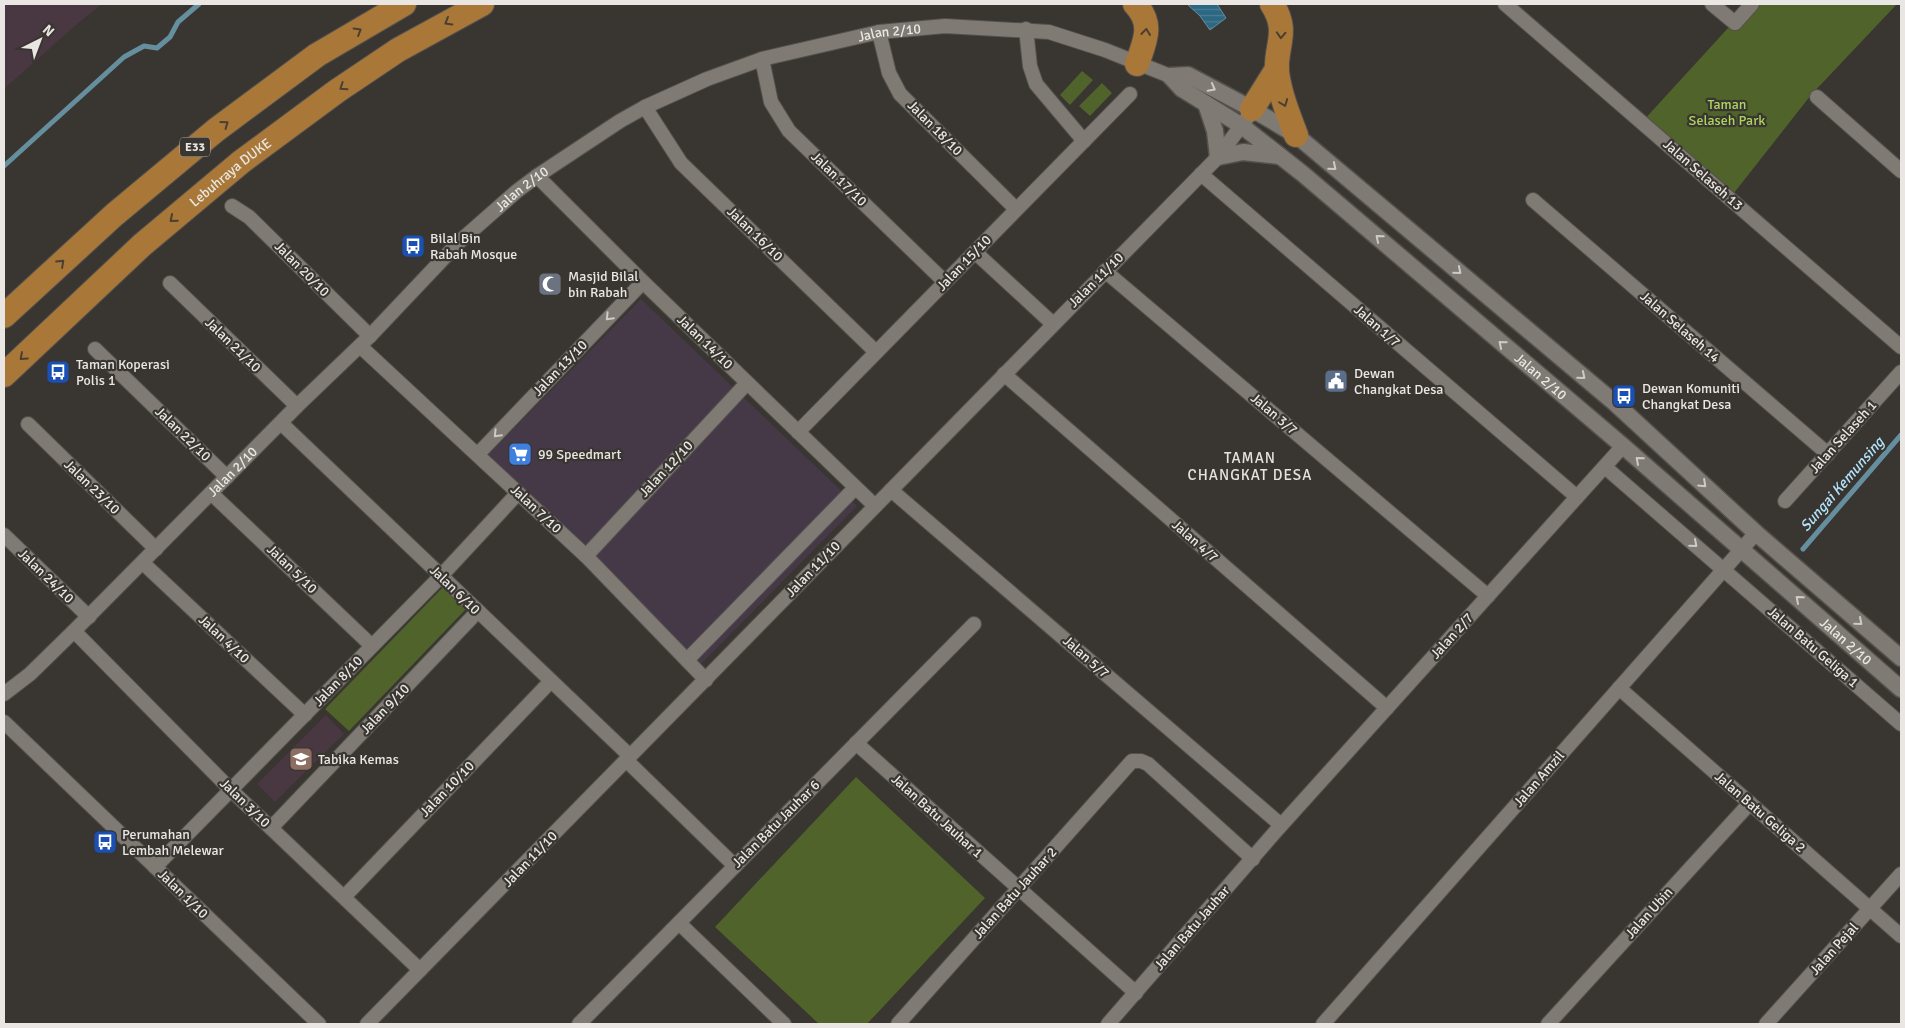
<svg xmlns="http://www.w3.org/2000/svg" width="1905" height="1028" viewBox="0 0 1905 1028" font-family="Signika,sans-serif">
  <style>
    .commercial { fill: #453948 }
    .education { fill: #493742 }
    .green { fill: #4f632a }
    .water { fill: url(#water-rules); stroke: #658e9f }
    .lines { fill: none; stroke-linecap: round; stroke-linejoin: round }
    .stream { stroke: #658e9f; stroke-width: 5 }
    .minor-casing { stroke: #54514d; stroke-width: 16 }
    .tertiary-casing { stroke: #54514d; stroke-width: 19 }
    .motorway-casing { stroke: #54514d; stroke-width: 26 }
    .minor { stroke: #7f7b74; stroke-width: 14 }
    .tertiary { stroke: #7f7b74; stroke-width: 16 }
    .motorway { stroke: #a97839; stroke-width: 24 }
    .oneway { stroke: #4a3f31 }
    .oneway2 { stroke: #cecbc7 }
    .labels { text-anchor: middle; dominant-baseline: central; stroke-width: 4.5; stroke-linejoin: round; paint-order: stroke }
    .shield { fill: #393530; stroke: #b4b1ad; stroke-width: 1 }
    .shield-label { font-size: 12px; font-weight: bold; fill: #e9e6e3 }
    .street-label { font-size: 14px; fill: #e9e6e3; stroke: #393530 }
    .park-label { font-size: 14px; fill: #acd55e; stroke: #393530 }
    .poi-label { font-size: 14px; fill: #e9e6e3; stroke: #393530; text-anchor: start }
    .neighbourhood-label { font-size: 15px; letter-spacing: 1px; fill: #e8e4dd; stroke: #393530 }
    .water-label { font-size: 15px; font-style: italic; fill: #b2e4fd; stroke: #393530 }
  </style>
  <defs>
    <pattern id="water-rules" width="6" height="5" patternUnits="userSpaceOnUse" patternTransform="scale(1.25)"><rect width="6" height="5" fill="#2c6882"/><path d="M0 2.5h6" fill="none" stroke="#4b7e94"/></pattern>
  </defs>
  <rect width="100%" height="100%" fill="#393530"/>
  <path class="commercial" d="M 641,299 L 857,506 L 700,665 L 487,456 Z"/>
  <path class="education" d="M 4,4 L 102,4 L 76,25 L 4,89 Z
    M 326,715 L 344,734 L 275,802 L 257,784 Z"/>
  <path class="green" d="M 1750,4 L 1897,4 L 1811,95 L 1730,198 L 1642,122 Z
    M 1082,71 L 1093,80 L 1070,105 L 1060,95 Z
    M 1102,83 L 1112,93 L 1090,116 L 1079,106 Z
    M 444,586 L 467,608 L 349,731 L 325,709 Z
    M 856,777 L 985,898 L 867,1024 L 819,1024 L 715,927 Z"/>
  <path class="water" d="M 1187,4 L 1217,4 L 1226,18 L 1210,30 L 1200,16 Z"/>
  <g class="lines">
    <path class="stream" d="M 4,166 L 124,57 L 144,46 L 157,48 L 170,37 L 178,22 L 199,4
      M 1803,549 L 1901,435"/>
    <g class="minor-casing">
      <g id="minor">
        <path d="M 1505,4 L 1901,347"/>
        <path d="M 1712,4 L 1735,23 L 1752,4"/>
        <path d="M 1026,29 L 1030,66 L 1036,84 L 1084,141"/>
        <path d="M 879,32 L 889,73 L 900,94 L 1016,209"/>
        <path d="M 762,59 L 771,102 L 789,131 L 945,282"/>
        <path d="M 1817,97 L 1901,171"/>
        <path d="M 645,107 L 681,163 L 876,352"/>
        <path d="M 1201,174 L 1577,497"/>
        <path d="M 537,176 L 643,282 L 875,506"/>
        <path d="M 1533,200 L 1828,454"/>
        <path d="M 232,206 L 249,217 L 370,336"/>
        <path d="M 975,252 L 1053,324"/>
        <path d="M 1105,271 L 1488,596"/>
        <path d="M 170,283 L 297,406"/>
        <path d="M 360,346 L 586,556 L 706,680"/>
        <path d="M 95,349 L 227,477"/>
        <path d="M 1004,374 L 1387,708"/>
        <path d="M 281,423 L 630,756"/>
        <path d="M 28,424 L 156,549"/>
        <path d="M 798,432 L 1130,94"/>
        <path d="M 478,454 L 643,282"/>
        <path d="M 1605,467 L 1901,724"/>
        <path d="M 891,490 L 1281,825"/>
        <path d="M 211,493 L 372,646"/>
        <path d="M 1785,501 L 1901,372"/>
        <path d="M 4,535 L 89,617"/>
        <path d="M 586,556 L 747,383"/>
        <path d="M 143,563 L 305,715"/>
        <path d="M 74,631 L 231,790 L 420,970"/>
        <path d="M 687,660 L 855,488"/>
        <path d="M 1619,688 L 1901,936"/>
        <path id="s1" d="M 4,694 L 30,674 L 74,631 L 297,406 L 370,336 L 459,242 L 517,191 L 537,176 L 620,121 L 645,107 L 707,79 L 762,59 L 879,32 L 945,26 L 1049,32 L 1105,50 L 1170,76"/>
        <path d="M 4,722 L 319,1024"/>
        <path d="M 856,743 L 1136,993"/>
        <path d="M 626,760 L 735,866"/>
        <path d="M 271,828 L 478,611"/>
        <path d="M 155,867 L 441,576 L 518,493"/>
        <path d="M 344,897 L 551,681"/>
        <path d="M 679,923 L 784,1024"/>
        <path d="M 367,1024 L 1218,157 L 1247,118"/>
        <path d="M 579,1024 L 974,624"/>
        <path d="M 898,1024 L 1132,761 L 1141,761 L 1148,764 L 1253,859"/>
        <path d="M 1108,1024 L 1276,831 L 1623,446"/>
        <path d="M 1323,1024 L 1756,533"/>
        <path d="M 1548,1024 L 1750,803"/>
        <path d="M 1766,1024 L 1901,874"/>
      </g>
    </g>
    <g class="tertiary-casing">
      <g id="tertiary">
        <path id="s2" d="M 1170,76 L 1182,89 L 1242,126 L 1303,174 L 1623,446 L 1901,689"/>
        <path d="M 1170,76 L 1188,75 L 1252,109 L 1296,135 L 1616,404 L 1756,533 L 1901,658"/>
        <path d="M 1206,104 L 1215,131 L 1218,157 L 1243,152 L 1280,156"/>
      </g>
    </g>
    <g class="motorway-casing">
      <g id="motorway">
        <path d="M 1135,4 C 1154,24 1145,41 1137,64"/>
        <path d="M 1272,4 C 1290,32 1275,45 1277,72 C 1280,94 1288,114 1296,135"/>
        <path d="M 1252,109 L 1277,69"/>
        <path d="M 4,316 L 114,215 L 216,130 L 317,55 L 404,4"/>
        <path id="s3" d="M 4,375 L 142,245 L 241,162 L 337,91 L 398,50 L 482,4"/>
      </g>
    </g>
    <use href="#minor" class="minor"/>
    <use href="#tertiary" class="tertiary"/>
    <use href="#motorway" class="motorway"/>
  </g>
  <defs><path id="oneway-chevron" d="M-2-3.5L2.5 0L-2 3.5" fill="none" stroke-width="1.6" stroke-linecap="round" stroke-linejoin="round" transform="scale(1.25)"/></defs>
  <g class="oneway">
    <use href="#oneway-chevron" transform="translate(448 22) rotate(150)"/>
    <use href="#oneway-chevron" transform="translate(358 31) rotate(-31)"/>
    <use href="#oneway-chevron" transform="translate(1146 32) rotate(-83)"/>
    <use href="#oneway-chevron" transform="translate(1281 35) rotate(93)"/>
    <use href="#oneway-chevron" transform="translate(343 87) rotate(146)"/>
    <use href="#oneway-chevron" transform="translate(1284 103) rotate(69)"/>
    <use href="#oneway-chevron" transform="translate(225 124) rotate(-36)"/>
    <use href="#oneway-chevron" transform="translate(173 219) rotate(140)"/>
    <use href="#oneway-chevron" transform="translate(61 263) rotate(-43)"/>
    <use href="#oneway-chevron" transform="translate(23 357) rotate(138)"/>
  </g>
  <g class="oneway2">
    <use href="#oneway-chevron" transform="translate(1212 88) rotate(28)"/>
    <use href="#oneway-chevron" transform="translate(1333 167) rotate(40)"/>
    <use href="#oneway-chevron" transform="translate(1379 238) rotate(-140)"/>
    <use href="#oneway-chevron" transform="translate(1458 271) rotate(40)"/>
    <use href="#oneway-chevron" transform="translate(609 317) rotate(134)"/>
    <use href="#oneway-chevron" transform="translate(1502 344) rotate(-140)"/>
    <use href="#oneway-chevron" transform="translate(1582 376) rotate(40)"/>
    <use href="#oneway-chevron" transform="translate(497 434) rotate(134)"/>
    <use href="#oneway-chevron" transform="translate(1639 460) rotate(-139)"/>
    <use href="#oneway-chevron" transform="translate(1703 484) rotate(43)"/>
    <use href="#oneway-chevron" transform="translate(1694 544) rotate(41)"/>
    <use href="#oneway-chevron" transform="translate(1799 599) rotate(-139)"/>
    <use href="#oneway-chevron" transform="translate(1859 622) rotate(41)"/>
  </g>
  <defs>
    <g id="bus-square" transform="scale(1.25)"><rect x="-9" y="-9" width="18" height="18" rx="4" fill="#1a4fb4" stroke="#393530"/><path d="M-5-6H5V4H4V6H2V4H-2V6H-4V4H-5ZM-3.5-4V0h7V-4ZM-3.5 1.2v1.5H-2V1.2ZM2 1.2v1.5H3.5V1.2Z" fill="#fff"/></g>
    <g id="mosque-square" transform="scale(1.25)"><rect x="-9" y="-9" width="18" height="18" rx="4" fill="#6b7280" stroke="#393530"/><path d="M3.5-4.9A6 6 0 1 0 3.5 4.9A5 5 0 1 1 3.5-4.9Z" fill="#fff"/></g>
    <g id="civic-square" transform="scale(1.25)"><rect x="-9" y="-9" width="18" height="18" rx="4" fill="#5c6f8a" stroke="#393530"/><path d="M-.6-6.5H3V-4.5H.6V-3L4-1V1h2V6H-6V1h2V-1L-.6-3ZM-1.2 2.5V6h2.4V2.5Z" fill="#fff"/></g>
    <g id="supermarket-square" transform="scale(1.25)"><rect x="-9" y="-9" width="18" height="18" rx="4" fill="#3f7fe0" stroke="#393530"/><path d="M-6-5.5h2.5l.6 2H6L4.5 2H-2.5L-4.4-4H-6ZM-1.5 3.2a1.3 1.3 0 1 0 .1 0ZM3 3.2a1.3 1.3 0 1 0 .1 0Z" fill="#fff"/></g>
    <g id="school-square" transform="scale(1.25)"><rect x="-9" y="-9" width="18" height="18" rx="4" fill="#8d6e63" stroke="#393530"/><path d="M0-5L7-2L0 1L-7-2ZM-4 1L0 2.5L4 1V4Q0 6-4 4Z" fill="#fff"/></g>
  </defs>
  <g fill-rule="evenodd">
    <use href="#bus-square" x="413" y="246"/>
    <use href="#mosque-square" x="550" y="284"/>
    <use href="#bus-square" x="58" y="372"/>
    <use href="#civic-square" x="1336" y="381"/>
    <use href="#bus-square" x="1624" y="396"/>
    <use href="#supermarket-square" x="520" y="454"/>
    <use href="#school-square" x="301" y="759"/>
    <use href="#bus-square" x="105" y="842"/>
  </g>
  <g class="labels">
    <rect class="shield" x="180" y="137.5" width="30" height="19" rx="4"/>
    <g class="shield-label">
      <text x="195" y="147">E33</text>
    </g>
    <g class="street-label">
      <text stroke="none"><textPath href="#s1" startOffset="1129">Jalan 2/10</textPath></text>
      <text transform="translate(935 128) rotate(45)">Jalan 18/10</text>
      <text stroke="none"><textPath href="#s3" startOffset="304">Lebuhraya DUKE</textPath></text>
      <text transform="translate(1703 175) rotate(41)">Jalan Selaseh 13</text>
      <text transform="translate(839 179) rotate(44)">Jalan 17/10</text>
      <text stroke="none"><textPath href="#s1" startOffset="724">Jalan 2/10</textPath></text>
      <text transform="translate(755 234) rotate(44)">Jalan 16/10</text>
      <text transform="translate(964 263) rotate(-46)">Jalan 15/10</text>
      <text transform="translate(302 269) rotate(45)">Jalan 20/10</text>
      <text transform="translate(1096 280) rotate(-45)">Jalan 11/10</text>
      <text transform="translate(1377 326) rotate(41)">Jalan 1/7</text>
      <text transform="translate(1680 327) rotate(41)">Jalan Selaseh 14</text>
      <text transform="translate(705 342) rotate(44)">Jalan 14/10</text>
      <text transform="translate(233 345) rotate(44)">Jalan 21/10</text>
      <text transform="translate(560 368) rotate(-46)">Jalan 13/10</text>
      <text stroke="none"><textPath href="#s2" startOffset="478">Jalan 2/10</textPath></text>
      <text transform="translate(1274 414) rotate(40)">Jalan 3/7</text>
      <text transform="translate(183 434) rotate(44)">Jalan 22/10</text>
      <text transform="translate(1843 437) rotate(-48)">Jalan Selaseh 1</text>
      <text transform="translate(666 469) rotate(-47)">Jalan 12/10</text>
      <text stroke="none"><textPath href="#s1" startOffset="319">Jalan 2/10</textPath></text>
      <text transform="translate(92 487) rotate(44)">Jalan 23/10</text>
      <text transform="translate(536 509) rotate(43)">Jalan 7/10</text>
      <text transform="translate(1195 541) rotate(41)">Jalan 4/7</text>
      <text transform="translate(292 569) rotate(44)">Jalan 5/10</text>
      <text transform="translate(813 569) rotate(-46)">Jalan 11/10</text>
      <text transform="translate(46 576) rotate(44)">Jalan 24/10</text>
      <text transform="translate(455 590) rotate(44)">Jalan 6/10</text>
      <text transform="translate(1452 636) rotate(-48)">Jalan 2/7</text>
      <text transform="translate(224 639) rotate(43)">Jalan 4/10</text>
      <text stroke="none"><textPath href="#s2" startOffset="882">Jalan 2/10</textPath></text>
      <text transform="translate(1813 647) rotate(41)">Jalan Batu Geliga 1</text>
      <text transform="translate(1086 657) rotate(41)">Jalan 5/7</text>
      <text transform="translate(338 681) rotate(-46)">Jalan 8/10</text>
      <text transform="translate(385 709) rotate(-46)">Jalan 9/10</text>
      <text transform="translate(1539 779) rotate(-49)">Jalan Amzil</text>
      <text transform="translate(447 789) rotate(-46)">Jalan 10/10</text>
      <text transform="translate(245 803) rotate(44)">Jalan 3/10</text>
      <text transform="translate(1760 812) rotate(41)">Jalan Batu Geliga 2</text>
      <text transform="translate(937 816) rotate(42)">Jalan Batu Jauhar 1</text>
      <text transform="translate(776 824) rotate(-45)">Jalan Batu Jauhar 6</text>
      <text transform="translate(530 859) rotate(-46)">Jalan 11/10</text>
      <text transform="translate(1015 893) rotate(-48)">Jalan Batu Jauhar 2</text>
      <text transform="translate(183 894) rotate(44)">Jalan 1/10</text>
      <text transform="translate(1649 913) rotate(-48)">Jalan Ubin</text>
      <text transform="translate(1192 928) rotate(-49)">Jalan Batu Jauhar</text>
      <text transform="translate(1834 949) rotate(-48)">Jalan Pejal</text>
    </g>
    <g class="park-label">
      <text x="1727" y="104">Taman<tspan x="1727" dy="16">Selaseh Park</tspan></text>
    </g>
    <g class="poi-label">
      <text x="430" y="238">Bilal Bin<tspan x="430" dy="16">Rabah Mosque</tspan></text>
      <text x="568" y="276">Masjid Bilal<tspan x="568" dy="16">bin Rabah</tspan></text>
      <text x="76" y="364">Taman Koperasi<tspan x="76" dy="16">Polis 1</tspan></text>
      <text x="1354" y="373">Dewan<tspan x="1354" dy="16">Changkat Desa</tspan></text>
      <text x="1642" y="388">Dewan Komuniti<tspan x="1642" dy="16">Changkat Desa</tspan></text>
      <text x="538" y="454">99 Speedmart</text>
      <text x="318" y="759">Tabika Kemas</text>
      <text x="122" y="834">Perumahan<tspan x="122" dy="16">Lembah Melewar</tspan></text>
    </g>
    <g class="neighbourhood-label">
      <text x="1250" y="458">TAMAN<tspan x="1250" dy="17">CHANGKAT DESA</tspan></text>
    </g>
    <g class="water-label">
      <text transform="translate(1842 484) rotate(-49)">Sungai Kemunsing</text>
    </g>
  </g>
  <rect width="1905" height="1028" fill="none" stroke="#e9e6e3" stroke-width="10"/>
  <g transform="translate(40 40) rotate(42)" stroke="#393530" stroke-width="4" paint-order="stroke">
  <path d="M0-4L9 19L0 12L-9 19Z" fill="#e9e6e3"/>
  <text y="-8" font-size="14" font-weight="bold" text-anchor="middle" fill="#e9e6e3">N</text>
  </g>
</svg>
